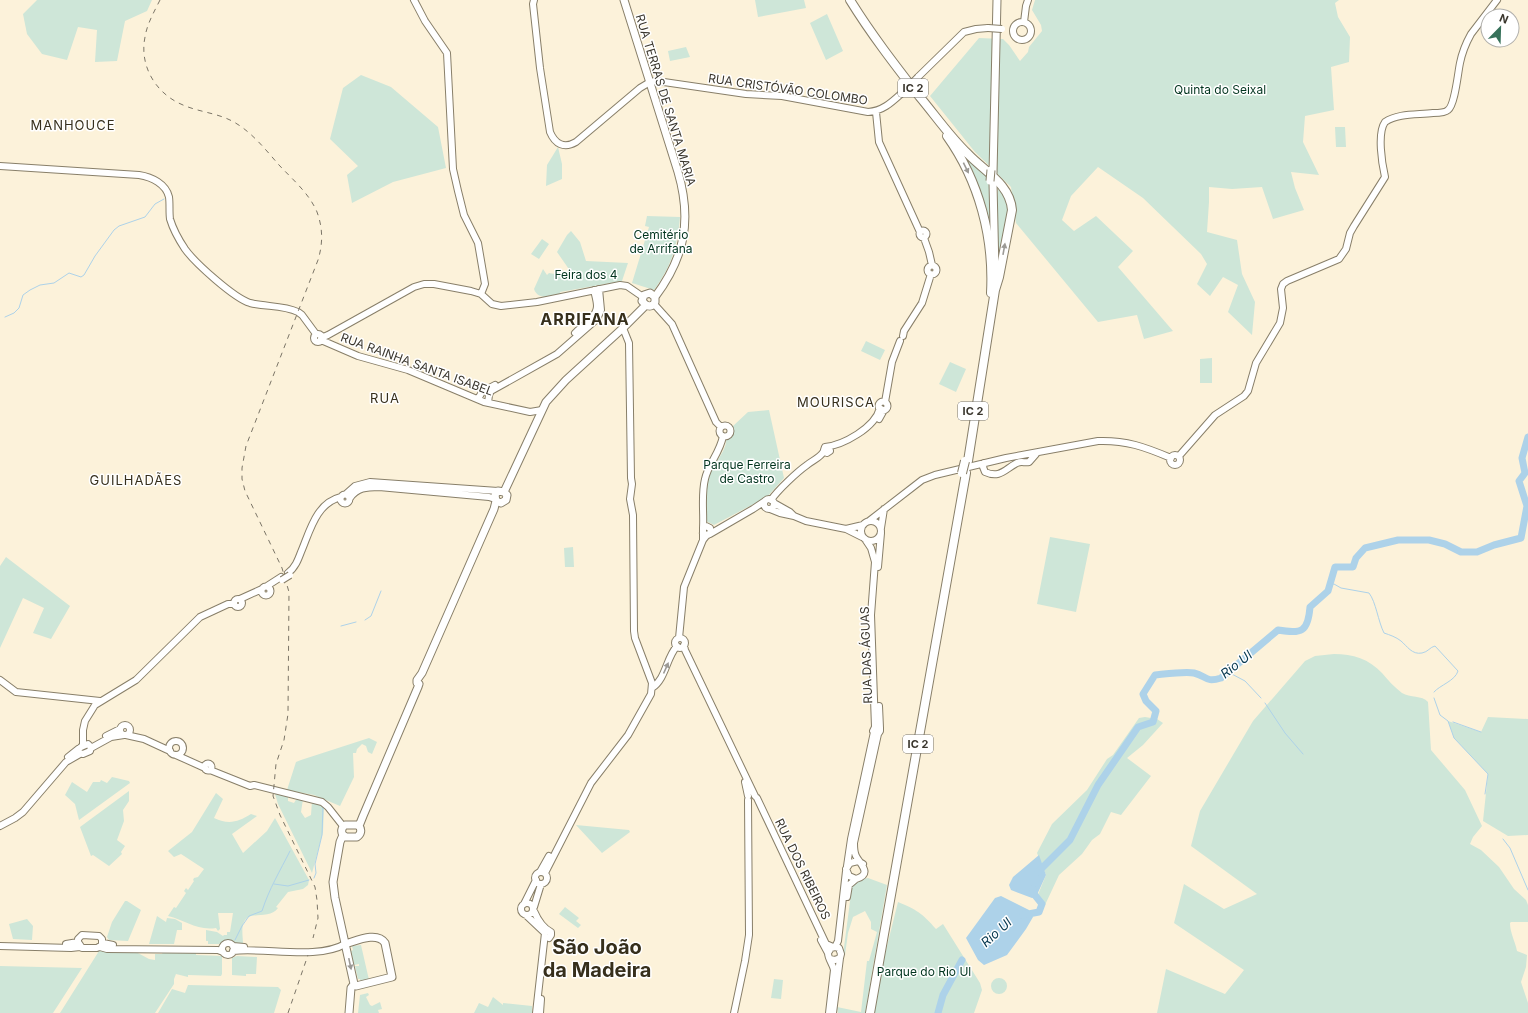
<svg xmlns="http://www.w3.org/2000/svg" width="1528" height="1013" viewBox="0 0 1528 1013" font-family="Inter,sans-serif">
  <style>
    .green { fill: #cee6d8 }
    .water { fill: #add2e9 }
    .lines { fill: none; stroke-linecap: round; stroke-linejoin: round }
    .stream { stroke: #add2e9; stroke-width: 1 }
    .river { stroke: #add2e9; stroke-width: 7 }
    .secondary-casing { stroke: #887f69; stroke-width: 8 }
    .primary-casing { stroke: #887f69; stroke-width: 9 }
    .highway-casing { stroke: #887f69; stroke-width: 10 }
    .secondary { stroke: #fff; stroke-width: 6 }
    .primary { stroke: #fff; stroke-width: 7 }
    .highway { stroke: #fff; stroke-width: 8 }
    .rail { stroke: #7b7567; stroke-width: 1; stroke-dasharray: 5 5; stroke-linecap: butt }
    .secondary-bridge-casing { stroke: #887f69; stroke-width: 8; stroke-linecap: butt }
    .primary-bridge-casing { stroke: #887f69; stroke-width: 9; stroke-linecap: butt }
    .highway-bridge-casing { stroke: #887f69; stroke-width: 10; stroke-linecap: butt }
    .secondary-bridge { stroke: #fff; stroke-width: 6 }
    .primary-bridge { stroke: #fff; stroke-width: 7 }
    .highway-bridge { stroke: #fff; stroke-width: 8 }
    .oneway { fill: #9c9a96 }
    .labels { text-anchor: middle; dominant-baseline: central; stroke-width: 3; stroke-linejoin: round; paint-order: stroke }
    .shield { fill: #fff; stroke: #75726c; stroke-width: 1 }
    .shield-label { font-size: 11px; font-weight: bold; fill: #3a362d }
    .street-label { font-size: 12px; fill: #3a362d; stroke: #fff }
    .park-label { font-size: 12px; fill: #01341e; stroke: #fff }
    .neighbourhood-label { font-size: 13px; letter-spacing: 1px; fill: #362f1c; stroke: #fff }
    .water-label { font-size: 13px; font-style: italic; fill: #063850; stroke: #fff }
    .district-label { font-size: 16px; font-weight: bold; letter-spacing: 1px; fill: #362f1c; stroke: #fff }
    .town-label { font-size: 20px; font-weight: bold; fill: #362f1c; stroke: #fff }
  </style>
  <rect width="100%" height="100%" fill="#fcf2da"/>
  <path class="green" d="M 37,0 L 152,0 L 147,11 L 125,21 L 117,61 L 95,62 L 97,30 L 78,27 L 67,60 L 42,54 L 27,34 L 23,14 Z
    M 755,0 L 804,0 L 806,8 L 758,17 Z
    M 1035,0 L 1339,0 L 1335,3 L 1338,17 L 1350,37 L 1349,62 L 1331,67 L 1334,110 L 1305,116 L 1303,142 L 1319,175 L 1291,172 L 1295,188 L 1304,210 L 1273,219 L 1262,187 L 1232,189 L 1209,187 L 1209,202 L 1207,232 L 1237,240 L 1242,274 L 1255,302 L 1252,335 L 1228,312 L 1238,285 L 1223,277 L 1210,296 L 1197,284 L 1207,264 L 1201,254 L 1143,198 L 1098,167 L 1071,196 L 1062,220 L 1074,231 L 1096,216 L 1133,251 L 1118,267 L 1173,331 L 1144,339 L 1137,315 L 1098,322 L 1016,223 L 1011,187 L 975,152 L 930,96 L 979,38 L 1003,39 L 1009,45 L 1020,61 L 1028,52 L 1029,47 L 1042,31 L 1041,25 L 1032,10 Z
    M 827,14 L 843,51 L 826,60 L 810,23 Z
    M 686,47 L 690,57 L 670,61 L 668,51 Z
    M 361,75 L 391,87 L 438,127 L 446,168 L 393,182 L 352,203 L 347,175 L 358,166 L 330,139 L 343,88 Z
    M 1335,127 L 1345,127 L 1346,147 L 1336,147 Z
    M 956,142 L 989,175 L 990,226 L 989,226 Z
    M 558,147 L 562,164 L 562,179 L 546,186 L 547,165 Z
    M 998,187 L 1007,201 L 1008,213 L 998,268 L 997,201 Z
    M 647,216 L 680,217 C 678,245 671,267 654,290 L 632,283 L 649,227 L 645,226 Z
    M 571,231 L 580,242 L 586,261 L 628,263 L 622,281 L 560,292 L 561,295 C 552,296 538,301 534,289 L 543,269 L 547,275 L 549,273 L 566,276 L 573,275 L 557,252 L 567,235 Z
    M 542,239 L 549,244 L 539,259 L 531,254 Z
    M 866,341 L 885,350 L 880,360 L 861,351 Z
    M 1212,358 L 1212,383 L 1200,383 L 1200,359 Z
    M 950,362 L 966,369 L 956,392 L 939,384 Z
    M 769,410 L 784,478 L 767,497 L 714,525 L 706,521 C 703,509 703,488 708,477 C 712,465 728,450 726,438 L 732,434 L 733,426 L 748,412 Z
    M 1050,537 L 1090,544 L 1076,612 L 1037,604 Z
    M 573,547 L 574,567 L 565,567 L 564,548 Z
    M 6,557 L 70,606 L 51,639 L 33,633 L 44,608 L 23,598 L 0,648 L 0,566 Z
    M 1334,654 C 1353,654 1369,659 1382,673 C 1388,680 1394,687 1402,693 C 1410,698 1422,695 1428,702 L 1431,750 L 1465,790 L 1482,826 L 1473,837 L 1470,844 L 1481,850 L 1499,867 L 1514,889 L 1526,900 L 1528,905 L 1528,922 L 1511,922 L 1510,923 C 1510,933 1515,941 1517,951 L 1527,955 L 1526,967 L 1521,982 L 1528,1003 L 1528,1013 L 1157,1013 L 1166,969 L 1225,994 L 1244,970 L 1174,923 L 1184,884 L 1224,909 L 1257,894 L 1191,846 L 1200,811 L 1253,721 L 1305,661 L 1315,656 Z
    M 1145,717 L 1157,719 L 1163,723 L 1143,745 L 1127,758 L 1151,776 L 1121,815 L 1111,812 L 1100,834 L 1092,840 L 1082,854 L 1059,875 L 1045,905 L 1037,897 L 1046,875 L 1037,853 L 1052,824 L 1087,790 L 1107,759 L 1113,755 L 1139,718 Z
    M 1488,717 L 1528,719 L 1528,835 L 1508,836 L 1483,821 L 1488,774 L 1454,738 L 1448,721 L 1481,732 Z
    M 369,738 L 377,742 L 372,754 L 368,752 L 366,746 L 362,744 L 357,749 L 356,753 L 353,753 L 354,777 L 340,806 L 314,795 L 287,790 L 296,762 L 301,760 Z
    M 112,777 L 129,781 L 130,783 L 79,820 L 75,804 L 65,795 L 72,782 L 87,792 L 93,782 L 100,782 L 101,780 L 107,783 Z
    M 129,791 L 129,801 L 123,810 L 124,821 L 117,840 L 125,846 L 121,852 L 122,854 L 109,866 L 93,855 L 91,856 L 80,827 Z
    M 216,793 L 223,799 L 214,818 C 229,825 238,822 251,814 L 257,816 L 232,834 L 243,853 L 267,831 L 275,818 L 309,880 L 308,885 L 303,889 L 288,892 L 276,907 L 278,908 C 270,920 250,910 244,922 C 241,927 243,938 243,944 L 235,944 L 231,941 L 226,940 L 219,944 L 208,944 L 208,941 L 206,941 L 206,930 L 217,932 L 223,936 L 224,935 L 227,935 L 227,932 L 230,932 L 233,913 L 218,913 L 220,929 L 218,931 L 216,928 C 197,931 185,920 168,916 L 174,907 L 176,908 L 186,893 L 184,891 L 186,888 L 188,890 L 194,881 L 193,880 L 194,878 L 198,877 L 204,869 L 181,854 L 174,857 L 168,851 L 192,832 Z
    M 275,794 L 288,796 L 288,801 L 294,803 L 297,798 L 303,799 L 301,812 L 305,818 L 311,815 L 312,801 L 324,806 L 323,832 L 312,873 L 278,804 Z
    M 576,825 L 629,830 L 630,832 L 602,853 Z
    M 868,878 L 887,885 L 865,1013 L 838,1013 L 837,1007 L 861,1012 L 867,961 L 869,961 L 877,932 L 871,929 L 871,922 L 865,911 L 853,917 L 848,933 L 845,955 L 843,955 L 852,886 L 859,880 Z
    M 125,901 L 127,901 L 141,910 L 128,941 L 109,940 L 107,937 L 112,922 Z
    M 898,902 C 917,910 922,913 936,929 L 943,924 L 980,983 L 982,990 L 974,1013 L 874,1013 L 885,954 Z
    M 565,907 L 579,918 L 576,921 L 581,925 L 578,928 L 559,914 Z
    M 157,916 L 166,922 L 167,918 L 175,919 L 182,923 L 182,930 L 177,930 L 174,944 L 149,944 Z
    M 27,919 L 33,926 L 32,940 L 13,939 L 9,924 Z
    M 361,945 L 369,980 L 361,982 L 360,979 L 358,979 L 355,966 L 359,966 L 359,964 L 354,965 L 351,951 L 353,950 L 352,946 Z
    M 99,951 L 136,952 L 149,959 L 155,960 L 155,954 L 162,954 L 163,952 L 196,953 L 196,955 L 222,956 L 222,974 L 221,976 L 188,975 L 188,977 L 176,974 L 174,979 L 174,984 L 155,1013 L 60,1013 Z
    M 237,956 L 257,957 L 256,974 L 246,974 L 246,976 L 232,975 L 232,958 Z
    M 0,966 L 82,968 L 53,1013 L 0,1013 Z
    M991 986a8 8 0 1 1 16 0a8 8 0 1 1-16 0Z
    M 774,979 L 783,980 L 781,999 L 771,998 Z
    M 188,985 L 278,987 L 281,990 L 274,1013 L 158,1013 L 172,989 L 185,993 Z
    M 368,993 L 369,995 L 366,997 L 370,1005 L 372,1006 L 380,1002 L 382,1009 L 378,1010 L 379,1013 L 358,1013 L 360,995 Z
    M 493,997 L 503,1005 L 503,1003 L 532,1006 L 532,1013 L 474,1013 L 479,1003 L 488,1007 Z"/>
  <path class="water" d="M 1039,855 L 1046,875 L 1036,897 L 1032,898 L 1011,890 L 1009,885 L 1013,877 Z
    M 1001,896 L 1029,910 L 1033,917 L 1026,929 L 1007,955 L 984,965 L 978,960 L 966,938 L 995,898 Z"/>
  <g class="lines">
    <path class="stream" d="M 5,317 L 14,313 L 19,308 L 23,295 L 30,290 L 40,285 L 54,283 L 69,273 L 81,277 L 84,275 L 95,256 L 114,230 L 119,226 L 145,217 L 155,204 L 164,199
      M 1329,585 L 1334,584 L 1341,588 L 1369,593 C 1376,602 1378,621 1384,633 C 1390,635 1396,637 1401,641 C 1407,646 1412,655 1422,653 C 1428,652 1430,647 1435,646 L 1458,671 C 1455,681 1440,685 1434,692
      M 365,620 L 371,616 L 381,591
      M 341,626 L 356,622
      M 1228,672 L 1245,681 L 1261,698
      M 1434,698 L 1440,715 L 1448,721 L 1454,738 L 1488,774 L 1485,794
      M 1265,703 L 1285,733 L 1303,754
      M 1453,722 L 1481,732
      M 1503,839 L 1510,848 L 1528,890
      M 314,878 L 316,873 L 315,864 L 322,835 L 323,806
      M 274,884 L 288,886 L 309,880
      M 235,940 L 242,926 L 249,916 L 262,911 C 269,889 280,871 290,851"/>
    <path class="river" d="M 1038,872 L 1070,840 L 1098,785 L 1138,727 L 1153,722 L 1156,711 L 1146,701 L 1143,694 L 1155,675 C 1165,674 1186,671 1194,673 C 1207,676 1205,683 1221,678 L 1278,630 C 1302,634 1308,632 1310,607 L 1328,591 L 1335,567 L 1353,567 L 1356,558 L 1365,548 L 1398,540 L 1429,540 L 1445,544 L 1461,552 L 1477,552 L 1494,545 L 1521,538 L 1527,506 L 1519,481 L 1525,473 L 1522,458 L 1528,437
      M 1023,915 L 1039,912 L 1042,904 L 1034,894 L 1033,889
      M 938,1013 L 943,995 L 962,960"/>
    <g class="secondary-casing">
      <path id="secondary" d="M 414,0 L 425,21 L 447,53 L 453,169 L 458,191 L 464,215 L 478,243 L 485,284 L 481,294
        M 534,0 L 533,4 L 540,68 L 550,132 C 555,144 564,149 576,142 L 640,88 L 650,82 L 657,81 L 746,94 L 782,96 L 868,112 C 883,111 892,102 903,92
        M1013 31a9 9 0 1 1 18 0a9 9 0 1 1-18 0Z
        M 1024,22 L 1026,6 L 1028,0
        M 918,77 L 964,32 L 976,29 L 988,28
        M 876,112 L 879,142 L 920,232
        M 0,166 L 139,175 C 152,177 166,184 169,197 C 170,204 169,212 170,219 C 173,229 179,240 185,249 C 195,263 234,298 250,303 C 266,307 283,305 298,312 L 302,315 L 316,334
        M919.5 234a3.5 3.5 0 1 1 7 0a3.5 3.5 0 1 1-7 0Z
        M 924,238 L 929,252 L 932,265
        M927.5 270a4.5 4.5 0 1 1 9 0a4.5 4.5 0 1 1-9 0Z
        M 654,304 L 672,324 L 716,422 L 721,427
        M 575,333 C 582,326 597,317 597,306 C 597,301 595,295 594,290
        M314 338a4 4 0 1 1 8 0a4 4 0 1 1-8 0Z
        M 903,336 L 904,331 L 922,303 L 931,274
        M 321,338 L 328,335 L 414,287 L 424,284 L 434,284 L 471,291 L 481,294 L 492,304 L 501,306 L 537,302 L 620,285 L 627,286 L 643,297
        M 321,340 L 358,356 L 408,370 L 484,402 L 530,412 L 542,410
        M 478,399 L 482,392 L 495,385
        M878.5 406a4.5 4.5 0 1 1 9 0a4.5 4.5 0 1 1-9 0Z
        M 885,402 L 892,362 L 900,341
        M 488,403 L 489,395 L 491,391 L 557,354 L 597,319 L 601,310 L 599,289
        M 879,419 L 884,410
        M719.5 431a5.5 5.5 0 1 1 11 0a5.5 5.5 0 1 1-11 0Z
        M 829,447 L 830,451 L 827,453 L 825,452 L 824,450 L 825,447 C 843,445 875,428 880,408
        M1170 460a5 5 0 1 1 10 0a5 5 0 1 1-10 0Z
        M 1179,456 L 1215,415 L 1244,396 L 1248,391 L 1256,363 L 1280,323 L 1283,308 L 1281,289 L 1283,284 L 1287,281 L 1339,259 L 1346,249 L 1350,233 L 1354,226 L 1385,177 C 1382,164 1377,133 1385,122 C 1398,113 1418,115 1433,113 C 1438,113 1445,113 1448,110 C 1455,105 1458,72 1460,63 C 1462,53 1466,43 1471,34 L 1497,0
        M 984,463 L 983,467 L 985,472 C 1000,479 1005,469 1017,463 C 1021,461 1025,463 1029,462 L 1036,454
        M 346,494 L 355,486 L 370,482 L 498,491
        M340.5 499a4.5 4.5 0 1 1 9 0a4.5 4.5 0 1 1-9 0Z
        M 350,498 C 357,488 366,487 379,487 L 489,497 L 495,499
        M764 504a5 5 0 1 1 10 0a5 5 0 1 1-10 0Z
        M 771,500 C 778,490 797,472 807,465 C 813,460 820,458 824,451
        M 774,503 L 790,512 L 794,516 L 806,521 L 846,529 L 862,537
        M 770,509 L 780,513 L 794,516
        M861 531a10 10 0 1 1 20 0a10 10 0 1 1-20 0Z
        M 869,521 L 922,480 L 935,475 L 1006,458 L 1098,441 C 1126,440 1145,447 1171,458
        M 703,528 C 704,512 701,495 705,479 C 708,464 720,453 723,436
        M 881,528 L 884,509
        M 846,529 L 863,525
        M 703,533 L 706,535 L 708,535 L 711,532 L 710,528 L 706,526 L 703,528 L 703,540
        M 710,534 L 753,509 L 765,501
        M 865,539 L 871,548 L 875,562 L 871,615 L 875,727 L 873,731 L 875,733 L 878,734 L 880,731 L 880,728 L 875,727
        M 878,567 L 881,533
        M 288,573 C 295,568 298,560 301,552 C 310,531 316,503 341,497
        M 267,586 L 281,577
        M261.5 591a4.5 4.5 0 1 1 9 0a4.5 4.5 0 1 1-9 0Z
        M234 603a4 4 0 1 1 8 0a4 4 0 1 1-8 0Z
        M 240,599 L 262,589
        M 679,638 L 684,587 L 703,540 L 707,535
        M675 643a5 5 0 1 1 10 0a5 5 0 1 1-10 0Z
        M 684,645 L 685,650 L 755,796
        M 0,680 L 16,692 L 100,701
        M 652,688 C 666,679 666,658 677,646
        M 879,706 L 880,728
        M120 730a5 5 0 1 1 10 0a5 5 0 1 1-10 0Z
        M 126,735 L 144,739 L 170,751
        M 106,736 L 120,729
        M169 748a7 7 0 1 1 14 0a7 7 0 1 1-14 0Z
        M 88,744 L 91,747 L 90,751 L 83,754 L 78,753 L 78,750 L 81,747 Z
        M 83,746 L 83,730 L 85,721 L 95,705 L 136,680 L 200,617 L 228,604 L 233,604
        M 91,748 L 111,737 L 124,735
        M 176,755 L 205,768
        M 68,757 L 78,749
        M204.5 767a3.5 3.5 0 1 1 7 0a3.5 3.5 0 1 1-7 0Z
        M 210,770 L 250,786 L 254,785 L 322,802 L 328,807 L 343,826
        M 745,782 L 748,796
        M 757,798 L 826,944 L 833,947
        M 0,826 L 15,818 L 23,812 L 66,762 L 80,754
        M 863,864 L 858,861 L 850,863 L 846,869 L 849,876 L 856,879 C 873,874 860,864 856,856 C 854,852 854,848 854,843 L 878,734
        M 847,866 L 851,839 L 874,732
        M535 878a6 6 0 1 1 12 0a6 6 0 1 1-12 0Z
        M 540,872 L 549,856
        M 545,873 L 591,783 L 628,735 L 651,694 L 652,683 L 635,638 L 634,631 L 633,515 L 630,499 L 632,484 L 631,478 L 629,343 L 623,328
        M 847,897 L 849,885 L 856,879
        M521 909a6 6 0 1 1 12 0a6 6 0 1 1-12 0Z
        M 524,904 L 536,880
        M 534,907 L 541,884
        M 534,911 C 537,918 543,928 551,932 L 551,935 L 549,938
        M 527,916 L 545,933 L 536,1013
        M 82,935 L 99,936 L 102,939 L 102,945 L 97,948 L 82,948 L 78,942 L 78,939 Z
        M 821,940 L 828,953
        M 103,943 L 113,945
        M222 949a6 6 0 1 1 12 0a6 6 0 1 1-12 0Z
        M 66,944 L 78,942
        M 0,946 L 71,948 L 80,947
        M 233,946 L 244,947
        M 100,947 L 107,949 L 218,950 L 223,952
        M 835,947 L 838,941 L 846,871
        M 233,951 C 264,947 318,960 345,944
        M 540,1013 L 541,999
        M 734,1013 L 745,961 L 749,935 L 748,800
        M 829,1013 L 834,970 C 833,964 828,959 828,953 L 831,948 L 835,947 L 839,948 L 841,954 L 840,958 L 835,960 L 830,959
        M 833,1013 L 840,958"/>
    </g>
    <g class="primary-casing">
      <path id="primary" d="M 624,0 L 678,172 C 692,220 685,257 655,297
        M 993,173 L 997,0
        M 993,183 L 995,272
        M 646,305 L 642,301 L 644,295 L 650,293 L 655,297
        M 646,305 C 650,307 653,306 655,302 L 655,297
        M 504,492 L 546,402 L 566,380 L 623,328 L 646,305
        M 496,501 L 501,503 L 506,500 L 507,495 L 504,492
        M 343,835 L 346,837 L 357,837 C 361,834 362,830 359,826 L 363,816 L 418,687 L 419,684 L 417,683 L 417,680 L 422,673 L 494,509 L 496,501 L 495,495 L 498,491 L 504,492
        M 343,835 L 340,842 L 333,882 L 335,898 L 354,984 L 351,988 L 349,1013
        M 343,835 C 341,832 341,828 345,825 L 357,825 L 359,826
        M 345,944 C 356,941 377,931 385,943 L 392,977 L 356,986"/>
    </g>
    <g class="highway-casing">
      <path id="highway" d="M 850,0 C 871,34 895,65 919,96 C 935,115 950,137 968,154 C 984,171 1010,184 1012,210 L 999,277 L 995,290 L 968,461
        M 947,136 C 979,181 994,237 991,293
        M 870,1013 L 966,473"/>
    </g>
    <use href="#secondary" class="secondary"/>
    <use href="#primary" class="primary"/>
    <use href="#highway" class="highway"/>
    <path class="rail" d="M 160,0 C 154,12 147,24 145,37 C 139,66 156,94 183,105 C 199,112 217,113 232,121 C 251,131 265,149 279,165 C 292,179 309,193 317,212 C 323,228 323,244 318,260 L 246,446 L 242,468 L 242,479 L 245,491 L 282,568 L 289,592 L 288,714 L 284,740 L 276,764 L 273,796 L 280,815 L 315,887 L 317,900 L 318,918 L 313,938
      M 288,1013 L 308,955"/>
    <g class="secondary-bridge-casing">
      <path id="secondary-bridge" d="M 988,28 L 1002,29
        M 903,92 L 918,77
        M 282,580 L 290,575"/>
    </g>
    <g class="primary-bridge-casing">
      <path id="primary-bridge" d="M 990,181 L 991,170"/>
    </g>
    <g class="highway-bridge-casing">
      <path id="highway-bridge" d="M 962,473 L 965,461"/>
    </g>
    <use href="#secondary-bridge" class="secondary-bridge"/>
    <use href="#primary-bridge" class="primary-bridge"/>
    <use href="#highway-bridge" class="highway-bridge"/>
  </g>
  <defs><path id="oneway-solid" d="M-6-.8H1V-3.2L6.5 0L1 3.2V.8H-6Z"/></defs>
  <g class="oneway">
    <use href="#oneway-solid" transform="translate(966 168) rotate(64)"/>
    <use href="#oneway-solid" transform="translate(1004 249) rotate(-80)"/>
    <use href="#oneway-solid" transform="translate(666 668) rotate(-66)"/>
    <use href="#oneway-solid" transform="translate(350 964) rotate(78)"/>
  </g>
  <g class="labels">
    <g class="shield">
      <rect x="898" y="79" width="30" height="18" rx="3"/>
      <rect x="958" y="402" width="30" height="18" rx="3"/>
      <rect x="903" y="735" width="30" height="18" rx="3"/>
    </g>
    <g class="shield-label">
      <text x="913" y="88">IC 2</text>
      <text x="973" y="411">IC 2</text>
      <text x="918" y="744">IC 2</text>
    </g>
    <g class="street-label">
      <text transform="translate(788 89) rotate(8)">RUA CRISTÓVÃO COLOMBO</text>
      <text transform="translate(666 100) rotate(73)">RUA TERRAS DE SANTA MARIA</text>
      <text transform="translate(417 364) rotate(20)">RUA RAINHA SANTA ISABEL</text>
      <text transform="translate(866 655) rotate(-92)">RUA DAS ÁGUAS</text>
      <text transform="translate(803 869) rotate(64)">RUA DOS RIBEIROS</text>
    </g>
    <g class="park-label">
      <text x="1220" y="89">Quinta do Seixal</text>
      <text x="661" y="234">Cemitério<tspan x="661" dy="14">de Arrifana</tspan></text>
      <text x="586" y="274">Feira dos 4</text>
      <text x="747" y="464">Parque Ferreira<tspan x="747" dy="14">de Castro</tspan></text>
      <text x="924" y="971">Parque do Rio Ul</text>
    </g>
    <g class="neighbourhood-label">
      <text x="73" y="125">MANHOUCE</text>
      <text x="385" y="398">RUA</text>
      <text x="836" y="402">MOURISCA</text>
      <text x="136" y="480">GUILHADÃES</text>
    </g>
    <g class="water-label">
      <text transform="translate(1236 664) rotate(-38)">Rio Ul</text>
      <text transform="translate(996 932) rotate(-42)">Rio Ul</text>
    </g>
    <g class="district-label">
      <text x="585" y="319">ARRIFANA</text>
    </g>
    <g class="town-label">
      <text x="597" y="947">São João<tspan x="597" dy="23">da Madeira</tspan></text>
    </g>
  </g>
  <g transform="translate(1500 28) rotate(23)"><circle r="19" fill="#ffffff" stroke="#b0afab"/>
  <path d="M0-3L7 15L0 10L-7 15Z" fill="#36715a"/>
  <text y="-6" font-size="11" font-weight="bold" text-anchor="middle" fill="#3a362d">N</text>
  </g>
</svg>
